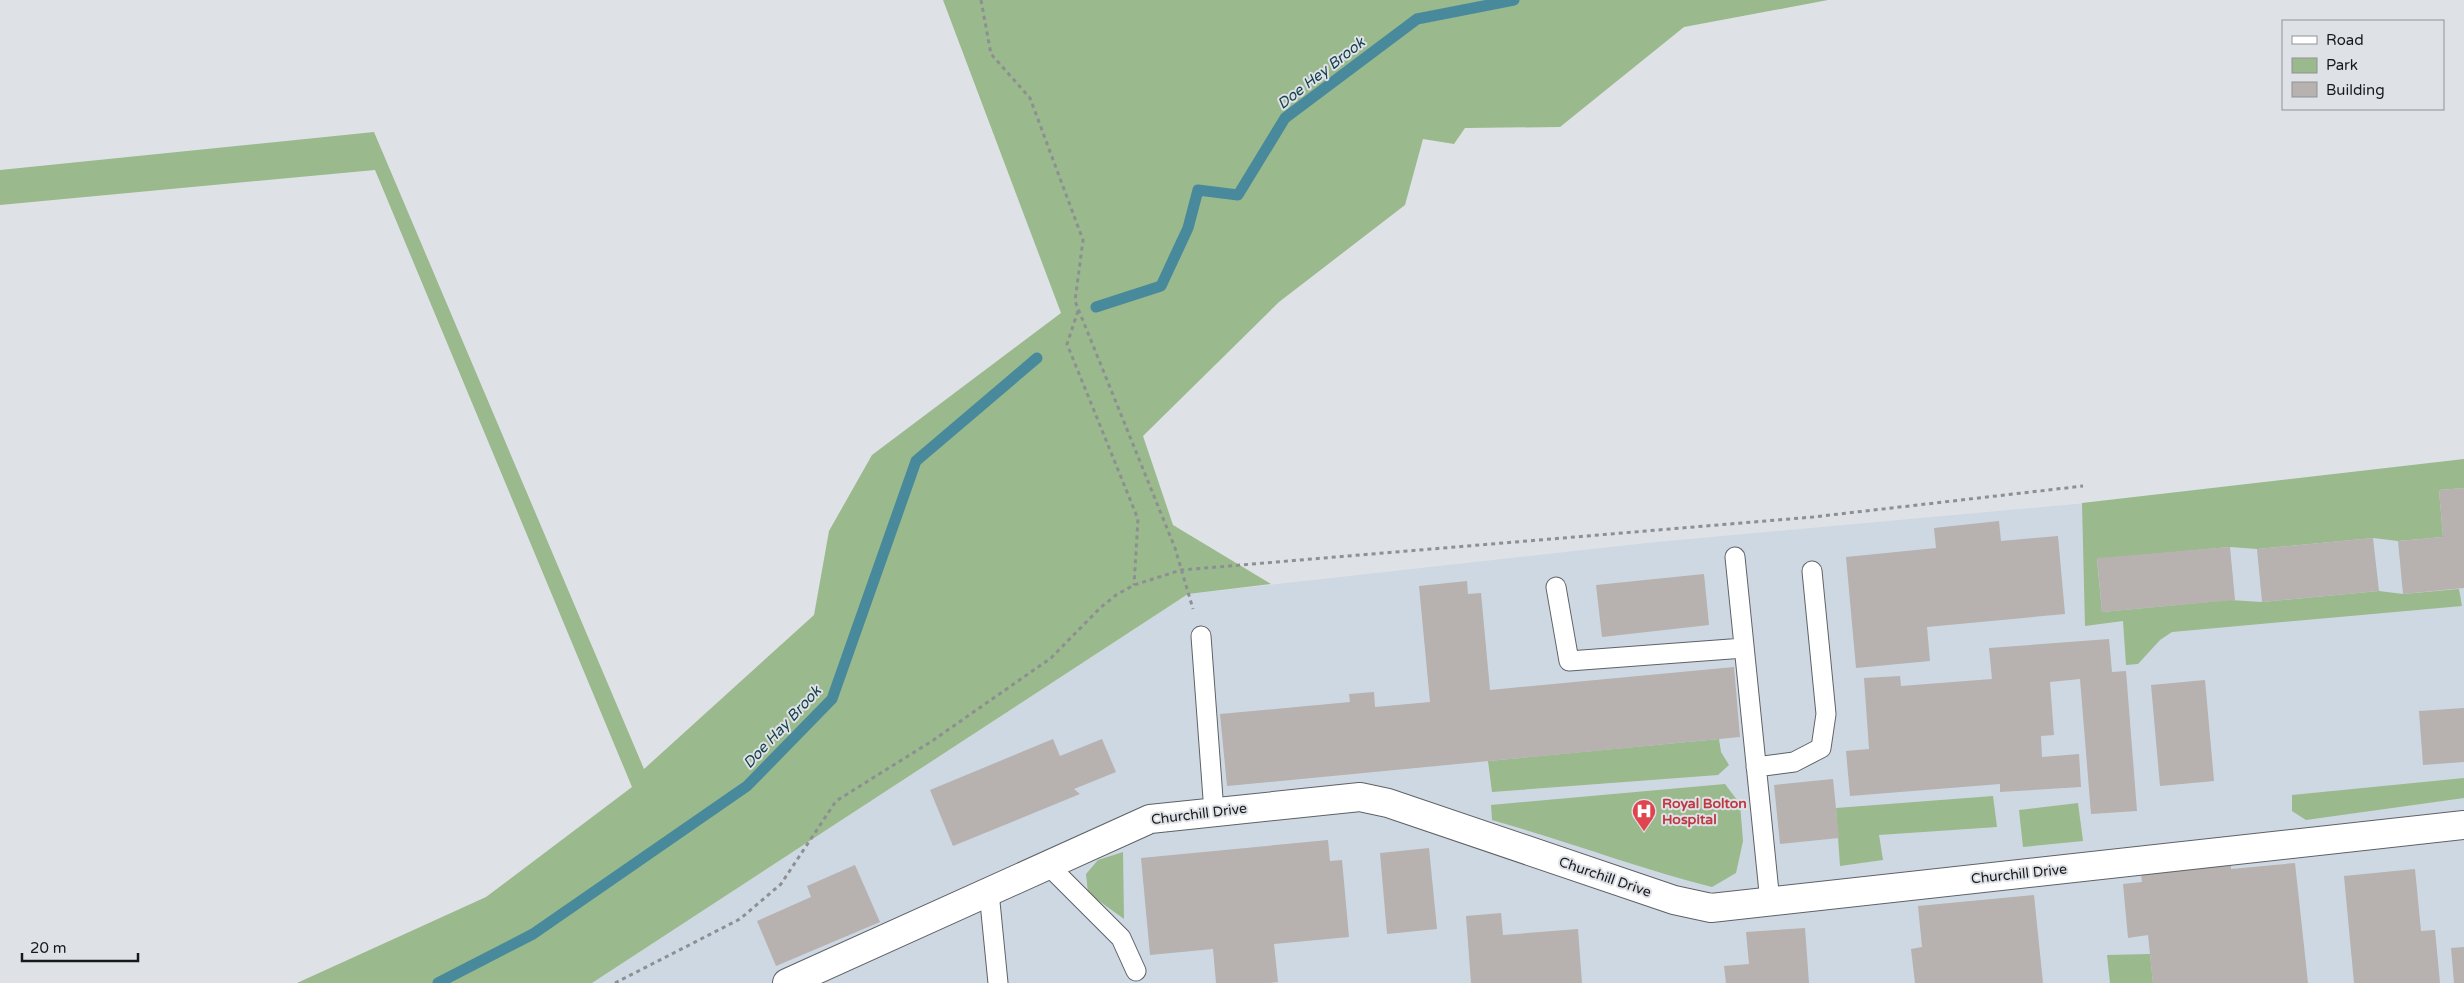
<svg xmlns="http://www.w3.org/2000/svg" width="2464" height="983" viewBox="0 0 2464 983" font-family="'Varela Round',sans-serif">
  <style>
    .built { fill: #ced8e2 }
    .green { fill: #9ab98c }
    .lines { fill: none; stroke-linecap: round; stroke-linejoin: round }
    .stream { stroke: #488a9c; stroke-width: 11 }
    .building { fill: #b7b1af }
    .lane-casing { stroke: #5e6165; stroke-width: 21 }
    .street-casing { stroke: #5e6165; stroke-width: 30 }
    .path { stroke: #8d8f93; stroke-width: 3; stroke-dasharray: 4 4; stroke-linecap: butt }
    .lane { stroke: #fff; stroke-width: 19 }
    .street { stroke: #fff; stroke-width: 28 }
    .labels { text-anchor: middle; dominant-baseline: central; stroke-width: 4; stroke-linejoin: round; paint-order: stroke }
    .health-label { font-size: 14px; font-weight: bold; fill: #be3a42; stroke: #dee2e7; text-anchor: start }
    .street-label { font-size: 14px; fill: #18191b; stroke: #dee2e7 }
    .water-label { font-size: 15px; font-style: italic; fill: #15414b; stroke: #dee2e7 }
  </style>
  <rect width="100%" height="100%" fill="#dee2e7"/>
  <path class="built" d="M 2464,460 L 2464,983 L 592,983 L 1188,594 L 1646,543 L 2097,502 Z"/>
  <path class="green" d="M 943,0 L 1828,0 L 1684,27 L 1560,127 L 1465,128 L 1454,144 L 1423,139 L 1405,205 L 1279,302 L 1143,436 L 1173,525 L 1271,584 L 1188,594 L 592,983 L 297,983 L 486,897 L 632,787 L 375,170 L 0,205 L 0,170 L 374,132 L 644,769 L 814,615 L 829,531 L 872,455 L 1061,313 Z
    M 2464,459 L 2464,488 L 2439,490 L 2443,537 L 2398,541 L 2373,538 L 2257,549 L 2230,547 L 2097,559 L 2102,612 L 2230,600 L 2262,602 L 2379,591 L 2403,594 L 2459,589 L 2462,606 L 2172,632 L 2160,640 L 2138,664 L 2126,665 L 2123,621 L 2085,626 L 2082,503 Z
    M 1719,739 L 1721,752 L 1729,765 L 1718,775 L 1492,792 L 1488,761 Z
    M 2464,778 L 2464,798 L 2306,820 L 2292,811 L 2292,795 Z
    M 1725,784 L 1740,804 L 1743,841 L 1736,873 L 1712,887 C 1638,868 1566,841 1492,820 L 1491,805 Z
    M 1993,796 L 1997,827 L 1879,835 L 1883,860 L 1840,866 L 1836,808 Z
    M 2078,803 L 2083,841 L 2023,847 L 2019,810 Z
    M 1123,852 L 1124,919 L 1088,893 L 1086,874 L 1098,860 Z
    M 2150,954 L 2153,983 L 2110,983 L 2107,955 Z"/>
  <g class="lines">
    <path class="stream" d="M 1096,307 L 1161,286 L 1188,228 L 1198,190 L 1238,195 L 1285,118 L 1417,19 L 1514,0
      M 438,983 L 533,934 L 747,786 L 832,699 L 916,461 L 1037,358"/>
  </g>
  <path class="building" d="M 2464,488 L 2464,588 L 2403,594 L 2398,541 L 2443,537 L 2439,490 Z
    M 1999,521 L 2001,541 L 2058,536 L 2065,614 L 1927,627 L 1930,661 L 1856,668 L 1846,557 L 1936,548 L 1934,528 Z
    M 2373,538 L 2379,591 L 2262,602 L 2257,549 Z
    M 2230,547 L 2235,600 L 2102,612 L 2097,558 Z
    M 1704,574 L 1709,625 L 1602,637 L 1596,585 Z
    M 1467,581 L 1468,594 L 1481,593 L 1490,690 L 1734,667 L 1740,737 L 1227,786 L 1220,714 L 1350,702 L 1349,694 L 1374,692 L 1375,707 L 1430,702 L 1419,586 Z
    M 2109,639 L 2112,672 L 2126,671 L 2137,811 L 2091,814 L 2080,679 L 2050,682 L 2054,735 L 2041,736 L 2042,757 L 2079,754 L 2081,787 L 2000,792 L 2000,784 L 1850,796 L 1846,751 L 1869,749 L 1864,678 L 1900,676 L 1901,686 L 1992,679 L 1989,648 Z
    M 2205,680 L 2214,781 L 2160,786 L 2151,685 Z
    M 2464,708 L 2464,762 L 2423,765 L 2419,711 Z
    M 1053,739 L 1060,756 L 1102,739 L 1116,772 L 1074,789 L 1080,794 L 953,846 L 930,790 Z
    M 1833,779 L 1839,838 L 1780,844 L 1774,785 Z
    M 1328,840 L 1330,861 L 1342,860 L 1349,937 L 1274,944 L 1278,982 L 1270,983 L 1216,983 L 1213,949 L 1150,955 L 1141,858 Z
    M 1429,848 L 1437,929 L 1387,934 L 1380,853 Z
    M 2295,863 L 2308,983 L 2153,983 L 2148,935 L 2128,938 L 2123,884 L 2142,882 L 2141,874 L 2231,864 L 2231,869 Z
    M 855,865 L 880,922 L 776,966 L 757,921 L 811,897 L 807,886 Z
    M 2415,869 L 2421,931 L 2435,930 L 2440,983 L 2354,983 L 2344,876 Z
    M 2034,895 L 2043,983 L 1915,983 L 1911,949 L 1922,947 L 1918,906 Z
    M 1501,913 L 1503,935 L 1578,929 L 1582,983 L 1471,983 L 1466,916 Z
    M 1805,928 L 1809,983 L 1726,983 L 1724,966 L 1749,964 L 1746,932 Z
    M 2464,947 L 2464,983 L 2454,983 L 2451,948 Z"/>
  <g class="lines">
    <g class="lane-casing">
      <path id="lane" d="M 1735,557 L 1770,902
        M 1556,587 L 1569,661 L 1744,648
        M 1201,636 L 1214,812
        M 1756,767 L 1794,762 L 1821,748 L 1826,714 L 1812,571
        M 1048,865 L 1121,938 L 1136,971
        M 989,892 L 998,983"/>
    </g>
    <g class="street-casing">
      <path id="street" d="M 787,983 L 1150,819 L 1360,797 L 1388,803 L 1674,900 L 1711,908 L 2464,825"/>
    </g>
    <path class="path" d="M 981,0 L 991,54 L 1030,98 L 1083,240 L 1075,301 L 1175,548 L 1193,609
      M 1078,311 L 1067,344 L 1138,519 L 1134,585
      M 615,983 L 740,919 L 781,884 L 836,801 L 932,741 L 1051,658 L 1100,608 L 1116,595 L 1134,585 L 1181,570 L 1813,517 L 2083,486"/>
    <use href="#lane" class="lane"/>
    <use href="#street" class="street"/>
  </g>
  <defs>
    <g id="hospital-pin" transform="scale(1.25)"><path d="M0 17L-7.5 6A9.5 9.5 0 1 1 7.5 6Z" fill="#e0444e" stroke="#dee2e7"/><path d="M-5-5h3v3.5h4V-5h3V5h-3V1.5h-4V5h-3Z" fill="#fff"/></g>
  </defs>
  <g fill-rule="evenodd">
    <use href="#hospital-pin" x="1644" y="811"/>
  </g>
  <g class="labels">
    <g class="health-label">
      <text x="1662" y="803">Royal Bolton<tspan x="1662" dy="16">Hospital</tspan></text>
    </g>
    <g class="street-label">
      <text transform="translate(1199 814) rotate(-7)">Churchill Drive</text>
      <text transform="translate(2019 874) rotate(-6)">Churchill Drive</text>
      <text transform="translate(1605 877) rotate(19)">Churchill Drive</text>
    </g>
    <g class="water-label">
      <text transform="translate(1321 73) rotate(-38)">Doe Hey Brook</text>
      <text transform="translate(782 727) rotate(-47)">Doe Hay Brook</text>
    </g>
  </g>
  <rect x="2282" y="20" width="162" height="90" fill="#dee2e7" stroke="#8f9295"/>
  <rect x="2292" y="36" width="25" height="8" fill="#ffffff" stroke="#8f9295"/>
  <text x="2326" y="45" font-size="15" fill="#18191b">Road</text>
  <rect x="2292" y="58" width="25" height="15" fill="#9ab98c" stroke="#8f9295"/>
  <text x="2326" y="70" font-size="15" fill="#18191b">Park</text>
  <rect x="2292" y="82" width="25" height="15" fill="#b7b1af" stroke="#8f9295"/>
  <text x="2326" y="95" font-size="15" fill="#18191b">Building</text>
  <path d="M22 953v8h116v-8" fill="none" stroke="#18191b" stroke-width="2.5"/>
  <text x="30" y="953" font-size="15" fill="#18191b" stroke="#dee2e7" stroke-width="4" paint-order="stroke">20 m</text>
</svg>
